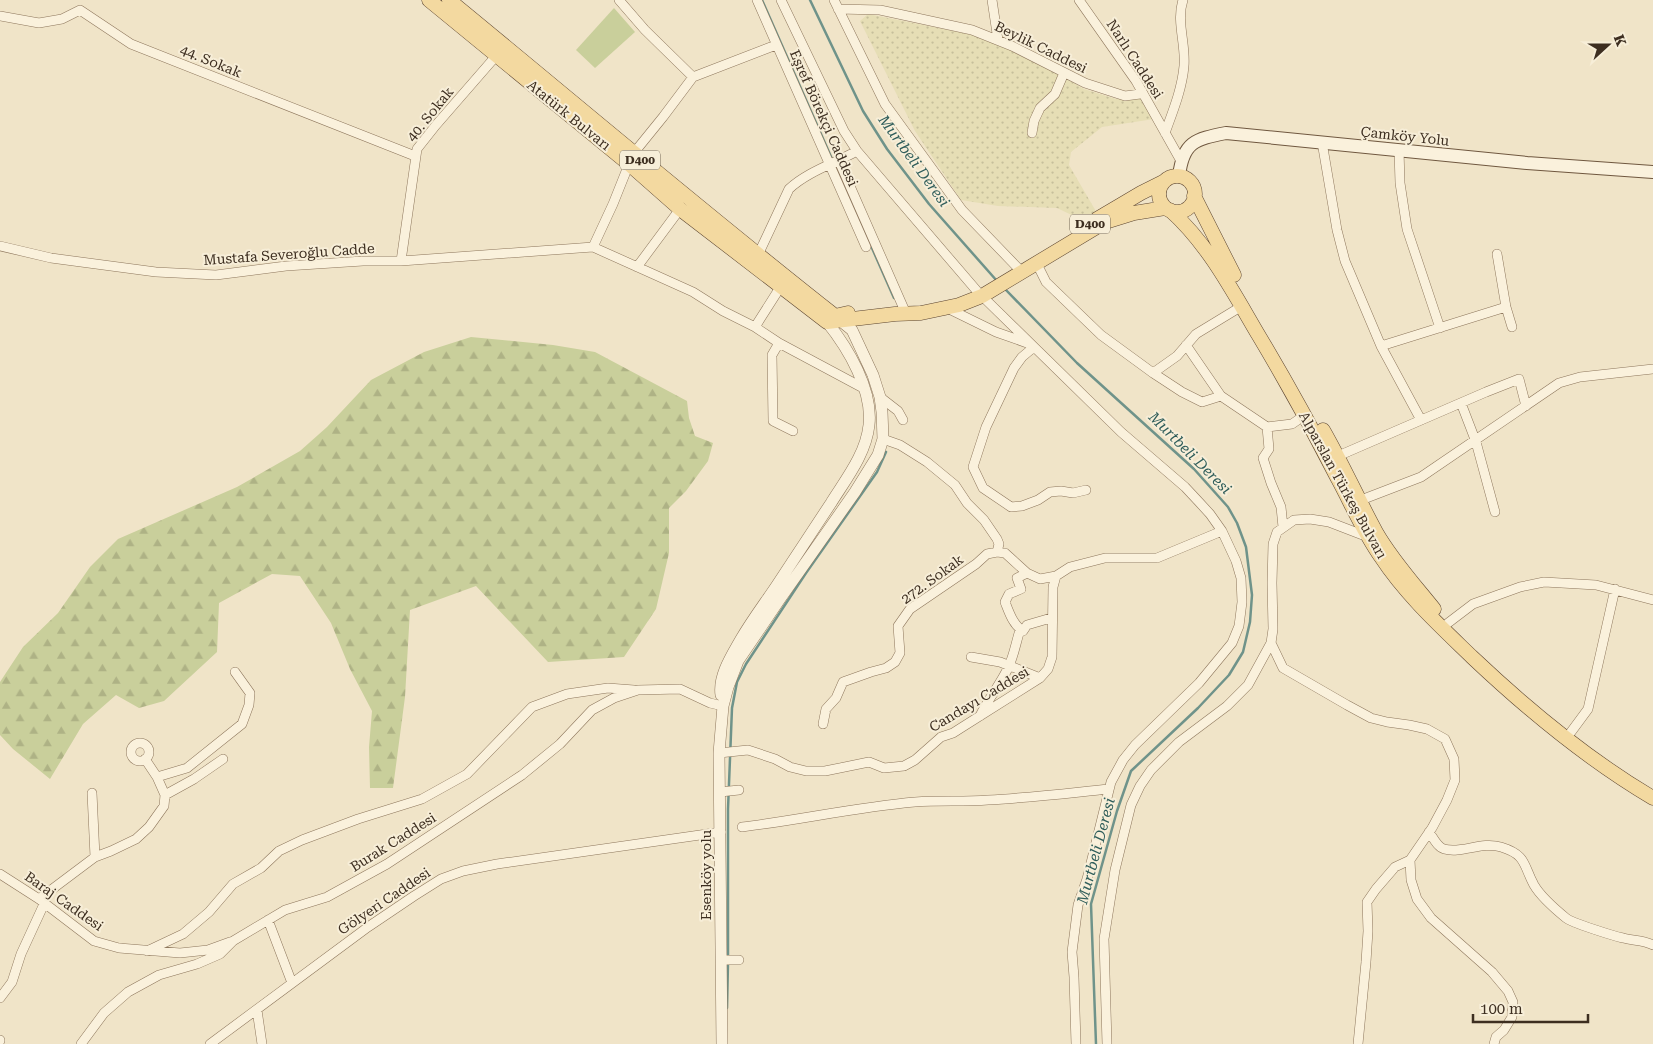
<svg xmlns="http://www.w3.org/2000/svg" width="1653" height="1044" viewBox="0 0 1653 1044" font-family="'Roboto Serif',serif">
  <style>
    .farmland { fill: url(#farmland-dots) }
    .forest { fill: url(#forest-firs) }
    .garden { fill: #c9cf9b }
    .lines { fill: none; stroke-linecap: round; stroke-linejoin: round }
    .stream { stroke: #6f938a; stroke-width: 2.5 }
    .minor-casing { stroke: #8d765c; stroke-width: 10 }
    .tertiary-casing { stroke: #8d765c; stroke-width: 12 }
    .secondary-casing { stroke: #6f573f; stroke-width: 14 }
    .primary-casing { stroke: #5b4430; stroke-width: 15 }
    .minor { stroke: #faf1dc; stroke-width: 9 }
    .tertiary { stroke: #faf1dc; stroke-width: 11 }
    .secondary { stroke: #faf1dc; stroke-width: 12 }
    .primary { stroke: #f3d9a0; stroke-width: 14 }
    .labels { text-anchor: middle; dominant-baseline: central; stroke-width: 4; stroke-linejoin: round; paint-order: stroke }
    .shield { fill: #f7eed8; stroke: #756857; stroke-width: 1 }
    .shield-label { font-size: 12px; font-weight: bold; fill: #3d2e20 }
    .street-label { font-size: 14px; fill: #3d2e20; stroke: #f7eed8 }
    .water-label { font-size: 15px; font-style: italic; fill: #2f5d5a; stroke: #f7eed8 }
  </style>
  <defs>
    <pattern id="farmland-dots" width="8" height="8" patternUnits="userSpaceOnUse" patternTransform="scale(1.25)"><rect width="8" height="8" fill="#e6deb5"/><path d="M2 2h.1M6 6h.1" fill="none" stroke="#c6bf9b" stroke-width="1.8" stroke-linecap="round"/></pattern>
    <pattern id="forest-firs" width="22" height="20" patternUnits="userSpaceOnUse" patternTransform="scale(1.25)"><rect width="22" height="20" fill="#c9cf9b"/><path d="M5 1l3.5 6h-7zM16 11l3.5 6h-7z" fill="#aeb285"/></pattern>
  </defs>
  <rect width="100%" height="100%" fill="#f0e4c8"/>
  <path class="farmland" d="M 868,14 L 979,36 L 1038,62 L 1084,89 L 1116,99 L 1142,97 L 1154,119 L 1102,127 L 1071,152 L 1069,165 L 1097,213 L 1084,221 L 1057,208 L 998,206 L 961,200 L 915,131 L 860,21 Z"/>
  <path class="forest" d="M 471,337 L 553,345 L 595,352 L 687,401 L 689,418 L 695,436 L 713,443 L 708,461 L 686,491 L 669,508 L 669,553 L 656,609 L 624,657 L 548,662 L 476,586 L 410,610 L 405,697 L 393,788 L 370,788 L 369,747 L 372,711 L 350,669 L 331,623 L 300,576 L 272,574 L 219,603 L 217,652 L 164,701 L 139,708 L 116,695 L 83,724 L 50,779 L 13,749 L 0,735 L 0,682 L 23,647 L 58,613 L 90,567 L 118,539 L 237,487 L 300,451 L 327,427 L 371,380 L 424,352 Z"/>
  <path class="garden" d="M 614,8 L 635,32 L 595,68 L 576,50 Z"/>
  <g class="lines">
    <path class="stream" d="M 762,0 L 832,159
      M 810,0 L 863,111 L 887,149 L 929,204 L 997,281
      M 835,164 L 894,298
      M 1005,289 L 1077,363 L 1194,469 L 1228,507 L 1237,523 L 1246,547 L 1252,595 L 1250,622 L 1243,652 L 1229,675 L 1198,708 L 1131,771 L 1117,811 L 1091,904 L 1096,1044
      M 728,958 L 728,809 L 732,708 L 737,682 L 746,664 L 806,573 L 877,472 L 886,452
      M 727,1008 L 728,963"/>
    <g class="minor-casing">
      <path id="minor" d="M 619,0 L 645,30 L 693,77 L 776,45
        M 757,0 L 866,247
        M 781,0 L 844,131 L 857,151 L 977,291
        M 834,0 L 885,104 L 962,210 L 1018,268
        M 992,0 L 998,40
        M 1079,0 L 1136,81 L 1181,161
        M 838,9 L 880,10 L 972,30 L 1012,46 L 1085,83 L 1125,96 L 1140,94 L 1142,91
        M 0,16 L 39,23 L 62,19 L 80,10 L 131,44 L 415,156
        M 1032,133 L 1034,121 L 1040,108 L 1055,94 L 1064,73
        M 1165,133 C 1173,111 1182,89 1184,66 C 1186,44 1176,21 1183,0
        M 1322,142 L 1337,230 L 1345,261 L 1381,346 L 1421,420
        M 1399,150 L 1400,183 L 1407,229 L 1440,328
        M 839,161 L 904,309
        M 0,246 L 51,258 L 156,272 L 216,275 L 286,266 L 363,261 L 401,261 L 593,247 L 693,292 L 723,311 L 755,327 L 779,343 L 865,389
        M 593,247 L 613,204 L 633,154 L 663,117 L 693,77
        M 1497,254 L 1506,307 L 1512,327
        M 758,255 L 789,189 C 807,172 835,163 857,151
        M 401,261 L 417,149 L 436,125 L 496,56
        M 1037,264 L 1046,282 L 1101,335 L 1153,373 L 1177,356 L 1196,334 L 1242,306
        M 637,267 L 680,209
        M 982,296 L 1121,432 L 1185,487 L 1199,502 L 1210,514 L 1222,531 L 1236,561 L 1241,578 L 1242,602 L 1239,626 L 1232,643 L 1199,683 L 1135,745 L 1123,760 L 1111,782 L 1087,879 L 1078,905 L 1072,952 L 1074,977 L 1076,1044
        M 947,308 L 996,332 L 1027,343
        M 755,327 L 781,286
        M 779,343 L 772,355 L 773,421 L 793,431
        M 1186,345 L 1221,396 L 1267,427 L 1292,424 L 1305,415
        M 1381,346 L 1506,307
        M 1034,347 L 1022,357 L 1014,368 L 986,427 L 973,467 L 983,488 L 1011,507 L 1022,506 L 1038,500 L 1050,492 L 1061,491 L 1073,493 L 1086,490
        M 1153,373 L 1182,392 L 1202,402 L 1221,396
        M 880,397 L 898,411 L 903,420
        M 1461,403 L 1476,442 L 1495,512
        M 1267,427 L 1269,449 L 1263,458 L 1271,483 L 1281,507 L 1283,527
        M 883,439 L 900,445 L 927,462 L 955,485 L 967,503 L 984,520 L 997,539 L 999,544 L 997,552
        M 1338,456 L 1486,392 L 1519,379 L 1526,406
        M 1361,500 L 1421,477 L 1559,383 L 1580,377 L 1653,369
        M 1368,537 L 1329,522 L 1310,519 L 1294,520 L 1277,532 L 1273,544 L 1272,583 L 1273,629 L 1271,643 L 1283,668 L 1347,705 L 1371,718 L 1387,722 L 1409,725 L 1427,729 L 1445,739 L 1454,759 L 1455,780 L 1447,800 L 1432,828 L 1410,860 L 1411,880 L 1417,899 L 1431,918 L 1492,972 L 1508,991 L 1513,1002 L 1512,1017 L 1504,1030 L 1496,1037 L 1494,1044
        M 1027,573 L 1017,578 L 1021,589 L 1009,594 L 1005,602 C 1009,612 1013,625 1023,631 L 1027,625 L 1051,618
        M 1448,623 L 1473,604 L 1520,587 L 1544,582 L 1596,585 L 1653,600
        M 971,657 L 1000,662 L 1040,678
        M 980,716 C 988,699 1000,685 1008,668 C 1014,656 1016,642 1020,630
        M 823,724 L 826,709 L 836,698 L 843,682 L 871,672 L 886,668 L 895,662 L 900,653 L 898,626 L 910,609 L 976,564 L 987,554 L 997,552 L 1005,553 L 1027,573 L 1040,579 L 1056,576
        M 1571,732 L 1588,709 L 1615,589
        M131 752a9 9 0 1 1 18 0a9 9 0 1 1-18 0Z
        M 719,753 L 748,750 L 775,759 L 790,767 L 806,771 L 825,771 L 869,762 L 884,768 L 904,766 L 915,760 L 941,737 L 953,733 L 964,726 L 1040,678 L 1048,669 L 1052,657 L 1053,587 L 1056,576 L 1070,567 L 1105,558 L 1157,558 L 1222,531
        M 157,777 L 187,768 L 242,724 L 249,705 L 250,693 L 235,672
        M 720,792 L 739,790
        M 92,793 L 95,857
        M 165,795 L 194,779 L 223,759
        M 742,827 C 800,820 857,807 915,802 C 940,800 964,802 988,800 C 1028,798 1069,793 1109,789
        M 1429,832 C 1433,837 1437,847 1444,849 C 1462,854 1481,841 1501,847 C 1527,855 1523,865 1534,885 C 1541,897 1555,909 1566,918 C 1572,923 1614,936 1623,938 C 1634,941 1643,940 1653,945
        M 0,874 L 39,899 L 94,941 L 119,948 L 180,953 L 208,950 L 230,942
        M 39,899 L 95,857 L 111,851 L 136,839 L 149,827 L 164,806 L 165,795 L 157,777 L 145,759
        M 268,920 L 292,983
        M 147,951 L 183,934 L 209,912 L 233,884 L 261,868 L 279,851 L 302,840 L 358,819 L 422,799 L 467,774 L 532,707 L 567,694 L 608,688 L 634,690
        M 722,960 L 739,960
        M 0,998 L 12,982 L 21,954 L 44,904
        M 257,1010 L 262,1044
        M 0,1040 L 0,1041
        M 81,1044 L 104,1013 L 128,992 L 159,975 L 197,964 L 220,954 L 233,941 L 285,910 L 327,897 L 387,864 L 522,775 L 560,744 L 592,710 L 614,698 L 638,690 L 680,689 L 710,703 L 723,706
        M 210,1044 L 368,927 L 414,896 L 441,879 L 463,871 L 497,864 L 721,832
        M 1107,1044 L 1104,939 L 1115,870 L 1131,805 L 1140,786 L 1151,770 L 1179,742 L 1227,706 L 1248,685 L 1271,643
        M 1358,1044 L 1366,962 L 1368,931 L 1367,902 L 1376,889 L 1395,867 L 1410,860"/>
    </g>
    <g class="tertiary-casing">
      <path id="tertiary" d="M 721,695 C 718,676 732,655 741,639 C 752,620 765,603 777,585 C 795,558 813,530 831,503 C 846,479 866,454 869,425 C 873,390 848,348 827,322
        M 722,1044 L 719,753 L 723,706 L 728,687 L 738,661 L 780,599 L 855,492 L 878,455 L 883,439 L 882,412 L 880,397 L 873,375 L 852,330 L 836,317"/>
    </g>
    <g class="secondary-casing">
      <path id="secondary" d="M 1179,176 C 1183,142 1195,139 1226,133 L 1527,163 L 1653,172"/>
    </g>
    <g class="primary-casing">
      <path id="primary" d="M 429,0 L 629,164 L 680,209 L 827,322 L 895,314 L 921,313 L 959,305 L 982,296 L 1105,222 L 1134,213 L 1165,208
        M 449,0 C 577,105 704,213 835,316 L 848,313
        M1159 194a18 18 0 1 1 36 0a18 18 0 1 1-36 0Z
        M 1194,196 L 1234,275
        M 1170,210 C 1209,245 1233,292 1259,336 C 1287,383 1313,430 1338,479 C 1352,505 1364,533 1381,557 C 1406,595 1440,626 1472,657 C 1528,710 1587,759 1653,798
        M 1097,219 L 1141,193 L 1163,182
        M 1323,430 C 1342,463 1358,499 1376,532 C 1392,560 1414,584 1434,609"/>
    </g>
    <use href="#minor" class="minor"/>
    <use href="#tertiary" class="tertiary"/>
    <use href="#secondary" class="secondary"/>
    <use href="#primary" class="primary"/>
  </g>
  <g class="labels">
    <g class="shield">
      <rect x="620" y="150.5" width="40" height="19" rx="4"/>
      <rect x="1070" y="214.5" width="40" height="19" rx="4"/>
    </g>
    <g class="shield-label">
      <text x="640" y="160">D400</text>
      <text x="1090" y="224">D400</text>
    </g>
    <g class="street-label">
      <text transform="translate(1041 47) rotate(26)">Beylik Caddesi</text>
      <text transform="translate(1135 59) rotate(57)">Narlı Caddesi</text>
      <text transform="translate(211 61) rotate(22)">44. Sokak</text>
      <text transform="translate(430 114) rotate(-51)">40. Sokak</text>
      <text transform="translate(569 115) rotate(39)">Atatürk Bulvarı</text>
      <text transform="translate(824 118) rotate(66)">Eşref Börekçi Caddesi</text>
      <text transform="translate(1405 136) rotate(6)">Çamköy Yolu</text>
      <text transform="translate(289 254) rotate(-4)">Mustafa Severoğlu Cadde</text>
      <text transform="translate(1343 485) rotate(61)">Alparslan Türkeş Bulvarı</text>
      <text transform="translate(932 579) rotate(-36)">272. Sokak</text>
      <text transform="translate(979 699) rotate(-31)">Candayı Caddesi</text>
      <text transform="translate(393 842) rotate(-32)">Burak Caddesi</text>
      <text transform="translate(706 875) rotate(-90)">Esenköy yolu</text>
      <text transform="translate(64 901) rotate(35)">Baraj Caddesi</text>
      <text transform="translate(384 901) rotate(-34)">Gölyeri Caddesi</text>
    </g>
    <g class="water-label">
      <text transform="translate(914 161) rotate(54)">Murtbeli Deresi</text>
      <text transform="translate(1190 453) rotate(45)">Murtbeli Deresi</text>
      <text transform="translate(1096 851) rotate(-75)">Murtbeli Deresi</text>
    </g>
  </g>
  <g transform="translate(1608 45) rotate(69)" stroke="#f7eed8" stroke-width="4" paint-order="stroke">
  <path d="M0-4L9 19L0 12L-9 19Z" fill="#3d2e20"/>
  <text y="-8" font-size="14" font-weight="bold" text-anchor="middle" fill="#3d2e20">K</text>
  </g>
  <path d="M1473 1014v8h115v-8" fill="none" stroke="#3d2e20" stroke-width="2.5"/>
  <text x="1480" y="1014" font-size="15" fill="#3d2e20" stroke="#f7eed8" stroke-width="4" paint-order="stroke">100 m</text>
</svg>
